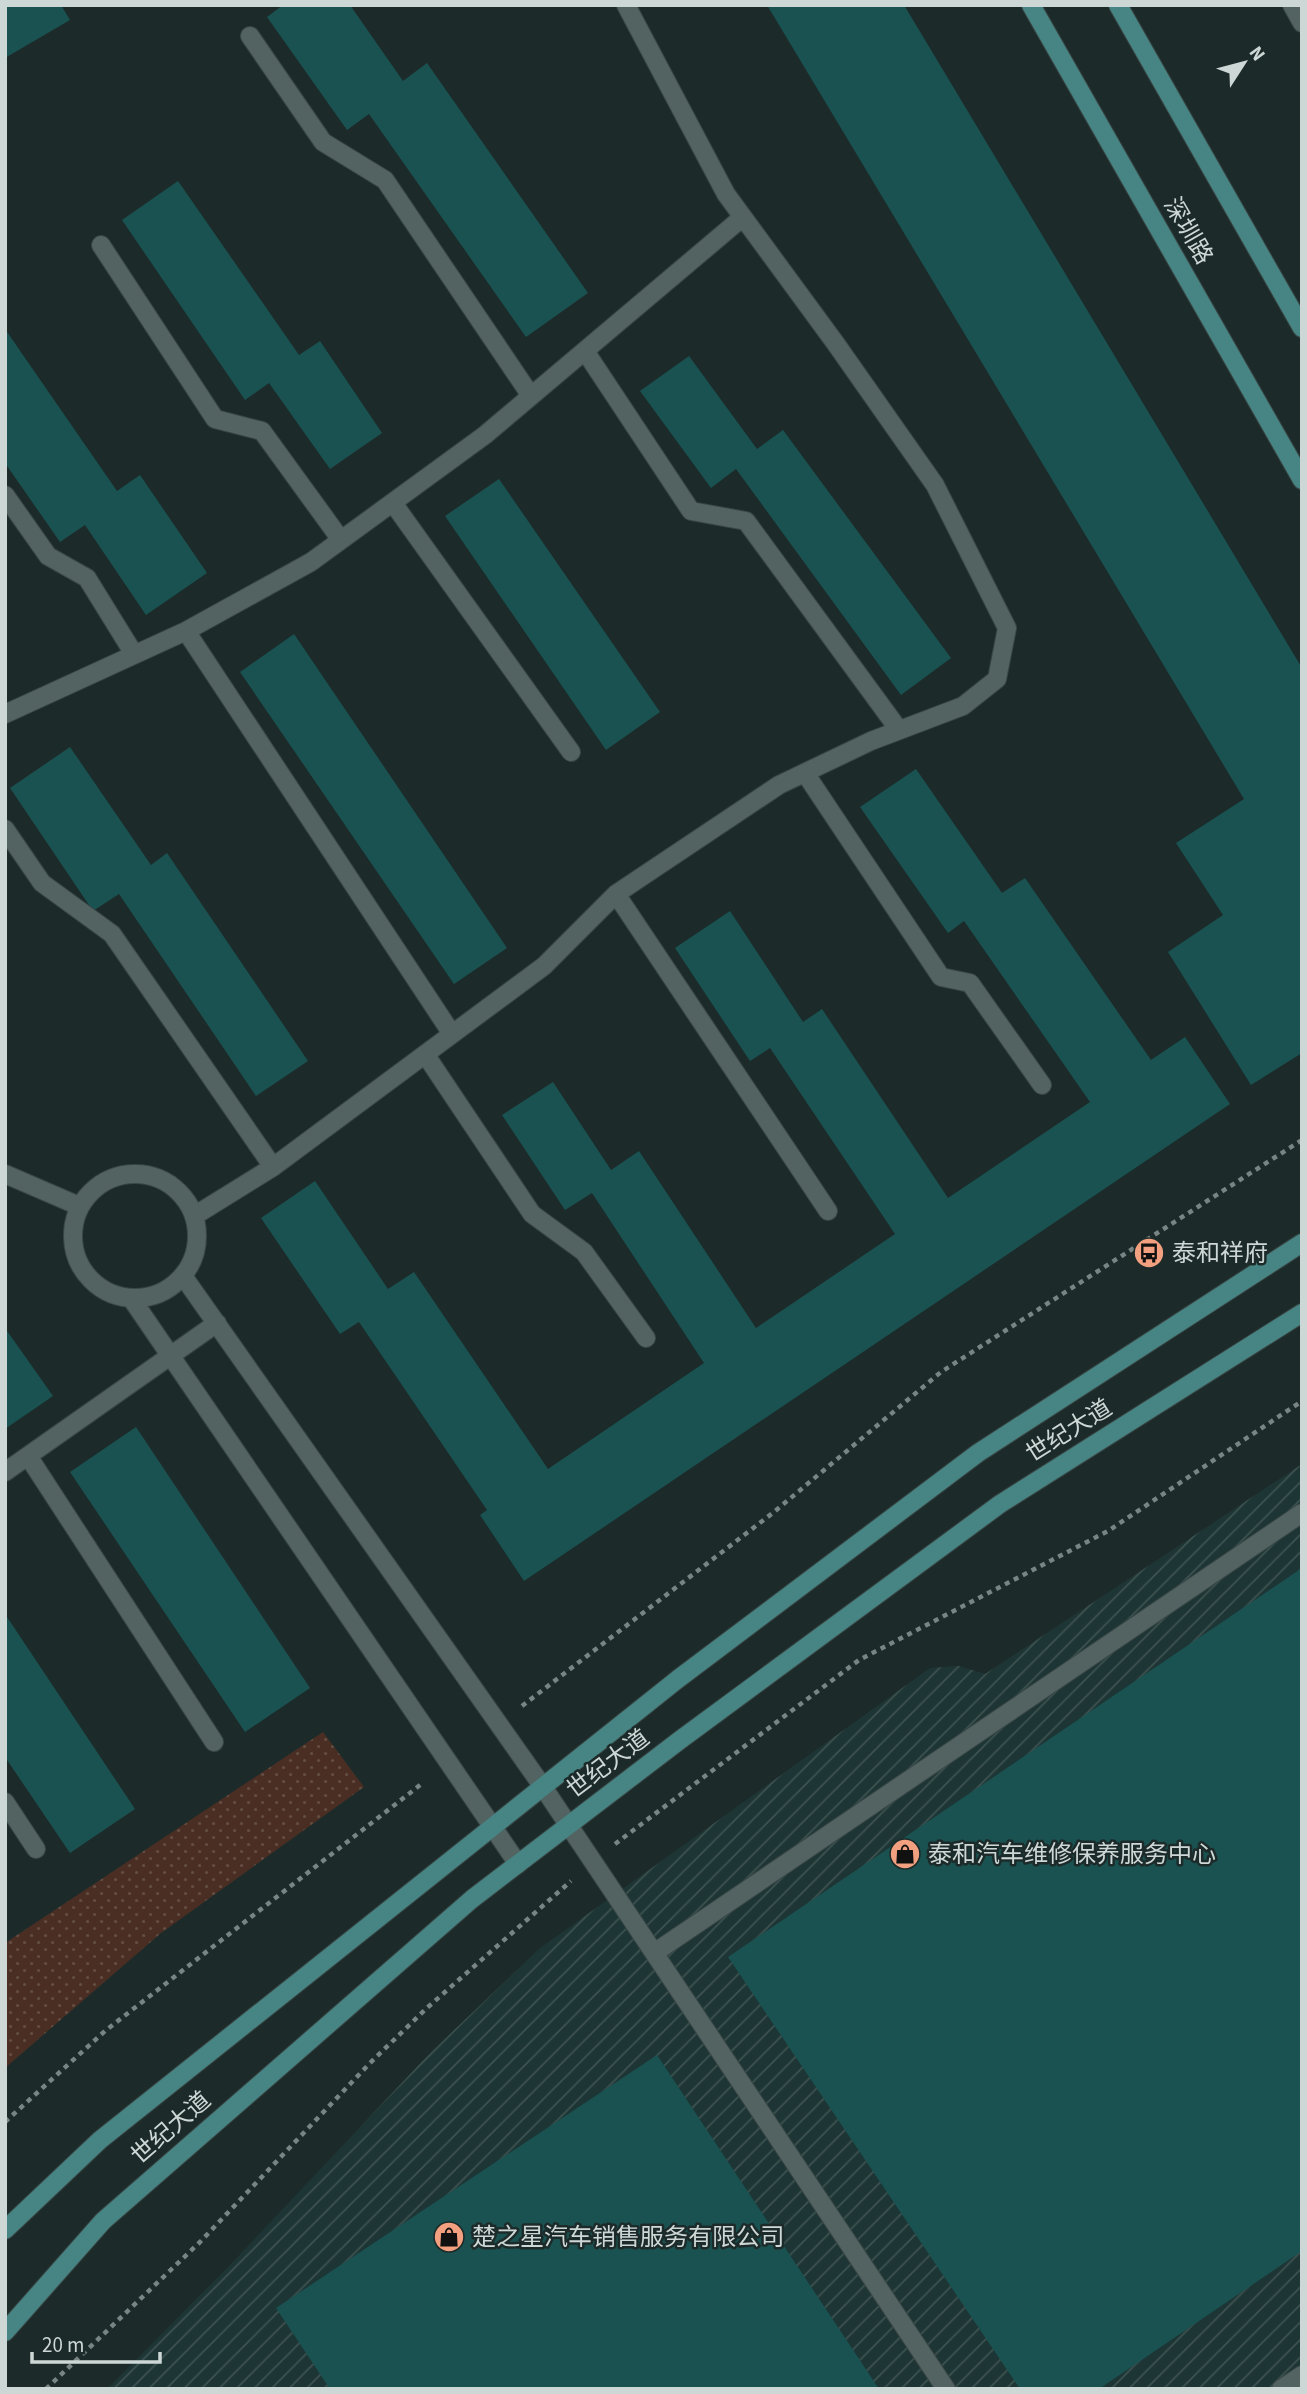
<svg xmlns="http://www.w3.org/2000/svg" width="1307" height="2394" viewBox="0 0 1307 2394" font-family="'Source Sans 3','Noto Sans SC',sans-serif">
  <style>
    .industrial { fill: url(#industrial-furrows) }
    .grass { fill: url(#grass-dots) }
    .building { fill: #1a5251 }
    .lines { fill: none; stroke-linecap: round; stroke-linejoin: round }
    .lane-casing { stroke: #394646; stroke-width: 20 }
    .secondary-casing { stroke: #394646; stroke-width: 20 }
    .path { stroke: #798584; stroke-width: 4.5; stroke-dasharray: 5 5; stroke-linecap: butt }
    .lane { stroke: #526362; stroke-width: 18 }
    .secondary { stroke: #468583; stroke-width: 18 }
    .labels { text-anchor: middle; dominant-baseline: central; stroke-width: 5; stroke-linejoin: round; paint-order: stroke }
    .street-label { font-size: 24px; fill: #cdd7d6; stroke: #1c2b2a }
    .poi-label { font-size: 24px; fill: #cdd7d6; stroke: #1c2b2a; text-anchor: start }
  </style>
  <defs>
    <pattern id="industrial-furrows" width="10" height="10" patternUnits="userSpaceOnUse" patternTransform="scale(1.75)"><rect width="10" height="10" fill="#1d3534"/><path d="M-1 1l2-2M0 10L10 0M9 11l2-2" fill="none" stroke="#3d5251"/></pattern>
    <pattern id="grass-dots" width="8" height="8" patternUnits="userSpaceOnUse" patternTransform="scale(1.75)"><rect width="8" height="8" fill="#4a2e23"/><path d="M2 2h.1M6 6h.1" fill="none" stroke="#634c42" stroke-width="1.8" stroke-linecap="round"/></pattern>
  </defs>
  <rect width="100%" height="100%" fill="#1c2b2a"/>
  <path class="industrial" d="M 1302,1464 L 1302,2389 L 107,2389 L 231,2264 L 429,2054 L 539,1949 L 930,1668 L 959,1666 L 985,1674 Z"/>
  <path class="grass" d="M 323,1732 L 364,1787 L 161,1933 L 5,2068 L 5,1943 Z"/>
  <path class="building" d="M 5,5 L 61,5 L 70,20 L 5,58 Z
    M 283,5 L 350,5 L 403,81 L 427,63 L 588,293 L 526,337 L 369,114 L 347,130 L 267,17 Z
    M 767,5 L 904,5 L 1302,668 L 1302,1053 L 1251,1085 L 1168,952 L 1223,915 L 1176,843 L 1244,799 Z
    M 178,181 L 299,355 L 320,341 L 382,433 L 330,469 L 269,383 L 245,400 L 122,220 Z
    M 5,329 L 117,491 L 140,475 L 207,573 L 146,615 L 85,525 L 60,542 L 5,463 Z
    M 689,356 L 757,449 L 783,430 L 951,658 L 901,695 L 736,469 L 711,488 L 640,391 Z
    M 499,479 L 660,712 L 606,750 L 445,516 Z
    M 294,634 L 507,948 L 454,984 L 240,672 Z
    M 70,747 L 151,865 L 167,853 L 308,1061 L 256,1096 L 119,894 L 93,911 L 10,788 Z
    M 916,769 L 1002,893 L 1025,878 L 1151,1060 L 1185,1037 L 1230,1104 L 524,1581 L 480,1515 L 487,1510 L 359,1322 L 340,1334 L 261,1218 L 315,1181 L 388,1289 L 414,1272 L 548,1469 L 704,1363 L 592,1193 L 565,1210 L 502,1115 L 553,1082 L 611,1170 L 639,1151 L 756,1328 L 895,1234 L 770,1048 L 750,1061 L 675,948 L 730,911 L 803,1022 L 822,1009 L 948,1198 L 1090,1102 L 964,921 L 948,933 L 860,807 Z
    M 5,1328 L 53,1396 L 5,1429 Z
    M 136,1427 L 310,1688 L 245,1732 L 70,1472 Z
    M 1302,1568 L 1302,2251 L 1099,2389 L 1020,2389 L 728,1957 Z
    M 5,1614 L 135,1809 L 70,1853 L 5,1757 Z
    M 657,2055 L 879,2389 L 330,2389 L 276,2308 Z"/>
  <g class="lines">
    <g class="lane-casing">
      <path id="lane" d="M 1292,5 L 1302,23
        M 250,36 L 323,142 L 385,180 L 531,396
        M 101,245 L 215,419 L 262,431 L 341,540
        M 585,351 L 691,511 L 746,521 L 899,730
        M 5,495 L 48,556 L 87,578 L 134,654
        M 393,503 L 571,752
        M 186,631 L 452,1034
        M 5,714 L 186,631 L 311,562 L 485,435 L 743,217
        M 805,773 L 941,977 L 970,983 L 1042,1085
        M 5,829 L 42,883 L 112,934 L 273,1167
        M 616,894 L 828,1211
        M 425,1054 L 532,1214 L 584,1252 L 646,1338
        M73 1236a62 62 0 1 1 124 0a62 62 0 1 1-124 0Z
        M 5,1174 L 79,1206
        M 194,1216 L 273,1167 L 544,966 L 616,894 L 779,785 L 871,741 L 963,706 L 997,679 L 1007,628 L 935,485 L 836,344 L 726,194 L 626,5
        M 183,1276 L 543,1787 L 946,2389
        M 131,1298 L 518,1864
        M 28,1456 L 214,1742
        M 5,1472 L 217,1323
        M 5,1802 L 36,1849
        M 654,1953 L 1302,1513
        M 1281,2389 L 1302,2375"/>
    </g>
    <g class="secondary-casing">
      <path id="secondary" d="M 1031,5 L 1302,480
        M 1118,5 L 1302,328
        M 5,2230 L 100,2140 L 678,1679 L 978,1453 L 1302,1243
        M 5,2332 L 103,2221 L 472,1899 L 680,1740 L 1000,1504 L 1302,1313"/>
    </g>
    <path class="path" d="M 522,1706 L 774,1512 L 941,1372 L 1302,1140
      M 615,1844 L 859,1660 L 1108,1531 L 1302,1401
      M 5,2122 L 105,2031 L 424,1782
      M 46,2389 L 200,2242 L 370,2063 L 428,2007 L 571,1881"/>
    <use href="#lane" class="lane"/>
    <use href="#secondary" class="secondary"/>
  </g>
  <defs>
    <g id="bus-disc" transform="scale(1.575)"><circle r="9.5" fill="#f2a07f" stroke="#1c2b2a"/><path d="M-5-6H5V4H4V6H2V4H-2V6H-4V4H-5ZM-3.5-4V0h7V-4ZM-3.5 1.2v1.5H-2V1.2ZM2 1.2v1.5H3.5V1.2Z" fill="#111"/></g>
    <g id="shop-disc" transform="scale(1.575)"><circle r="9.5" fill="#f2a07f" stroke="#1c2b2a"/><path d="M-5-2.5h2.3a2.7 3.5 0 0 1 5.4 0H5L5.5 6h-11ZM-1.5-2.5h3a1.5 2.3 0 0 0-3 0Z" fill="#111"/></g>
  </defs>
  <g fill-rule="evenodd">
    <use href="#bus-disc" x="1149" y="1253"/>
    <use href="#shop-disc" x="905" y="1854"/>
    <use href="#shop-disc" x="449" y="2237"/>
  </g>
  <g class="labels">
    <g class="street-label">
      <text transform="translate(1188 231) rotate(60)">深圳路</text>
      <text transform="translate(1069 1431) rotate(-32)">世纪大道</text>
      <text transform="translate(608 1764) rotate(-37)">世纪大道</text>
      <text transform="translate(171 2128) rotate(-41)">世纪大道</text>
    </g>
    <g class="poi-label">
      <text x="1172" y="1253">泰和祥府</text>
      <text x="928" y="1854">泰和汽车维修保养服务中心</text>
      <text x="472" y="2237">楚之星汽车销售服务有限公司</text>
    </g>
  </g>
  <rect width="1307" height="2394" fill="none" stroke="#cdd7d6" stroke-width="14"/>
  <g transform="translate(1244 63) rotate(54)" stroke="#1c2b2a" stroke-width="5" paint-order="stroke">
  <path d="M0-5L12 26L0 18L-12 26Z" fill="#cdd7d6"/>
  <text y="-10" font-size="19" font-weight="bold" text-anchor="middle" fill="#cdd7d6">N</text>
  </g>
  <path d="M32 2352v10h128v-10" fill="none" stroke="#cdd7d6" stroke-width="3.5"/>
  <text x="42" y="2352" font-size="21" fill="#cdd7d6" stroke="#1c2b2a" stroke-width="5" paint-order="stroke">20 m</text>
</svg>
